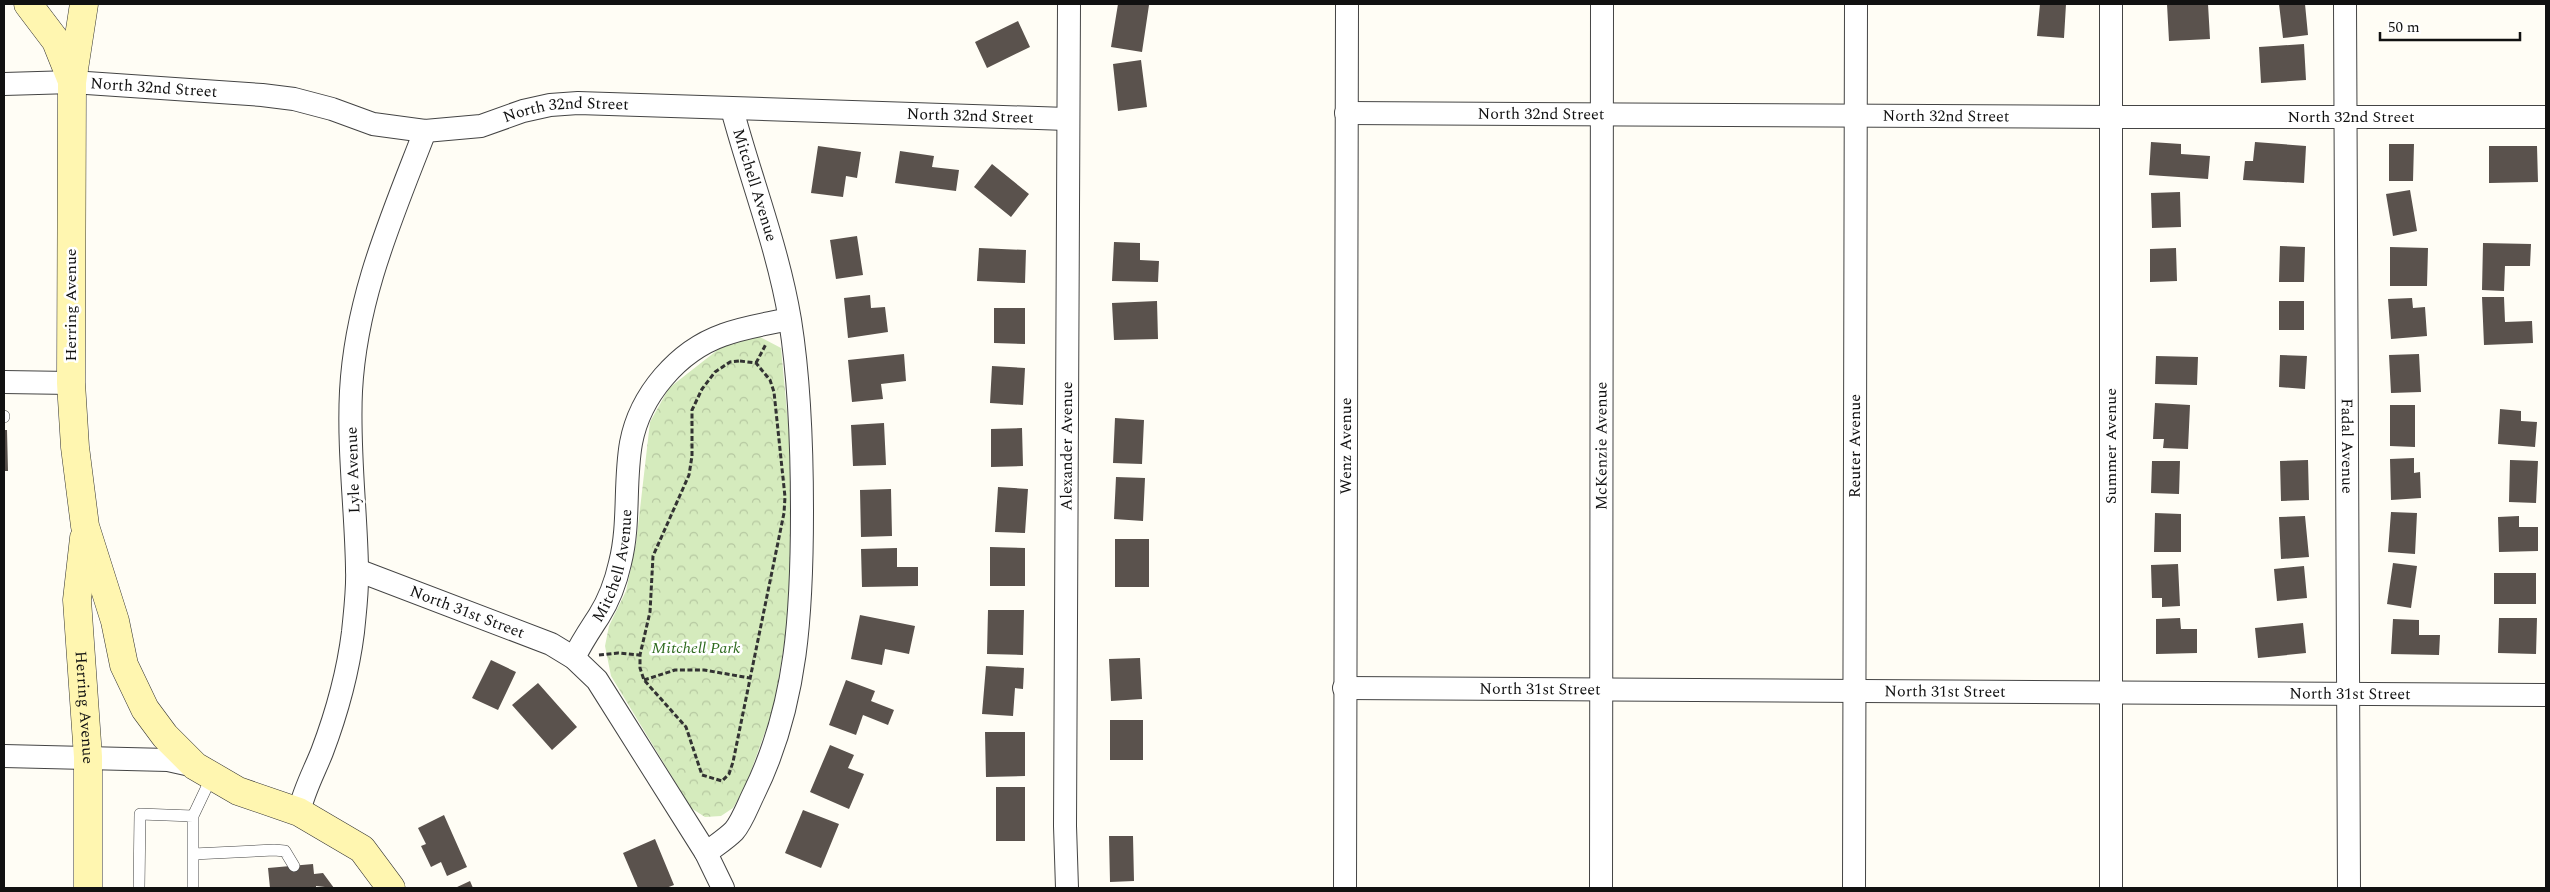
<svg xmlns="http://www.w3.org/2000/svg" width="2550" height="892" viewBox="0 0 2550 892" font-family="Spectral,serif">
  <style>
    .park { fill: url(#park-crowns) }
    .building { fill: #5a524d }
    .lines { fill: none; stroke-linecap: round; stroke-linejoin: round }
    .lane-casing { stroke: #444; stroke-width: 12 }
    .street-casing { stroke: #444; stroke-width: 24 }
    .secondary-casing { stroke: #333; stroke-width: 29 }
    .path { stroke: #333; stroke-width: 3; stroke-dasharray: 5 2.5; stroke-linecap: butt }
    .lane { stroke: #fff; stroke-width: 11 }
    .street { stroke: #fff; stroke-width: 22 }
    .secondary { stroke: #fff6b0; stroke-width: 28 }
    .labels { text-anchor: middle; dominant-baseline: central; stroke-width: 5; stroke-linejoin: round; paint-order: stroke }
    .street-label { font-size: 16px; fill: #111; stroke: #fff }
    .park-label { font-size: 16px; font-style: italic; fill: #2f6b1f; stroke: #fff }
  </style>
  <defs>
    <pattern id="park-crowns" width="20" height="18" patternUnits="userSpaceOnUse" patternTransform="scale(1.25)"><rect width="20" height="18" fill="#d5ebbd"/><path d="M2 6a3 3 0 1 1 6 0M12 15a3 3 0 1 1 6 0" fill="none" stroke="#b6c8a1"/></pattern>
  </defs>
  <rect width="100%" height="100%" fill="#fffdf5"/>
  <path class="park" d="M 758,336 L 781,348 L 793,476 L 795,577 L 774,707 L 746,785 L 733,808 L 721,816 L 705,817 L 691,808 L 611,676 L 605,646 L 609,626 L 626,591 L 636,544 L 650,422 L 669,388 L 720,348 Z"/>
  <path class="building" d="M 1118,4 L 1149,5 L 1142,52 L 1111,47 Z
    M 2040,4 L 2066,4 L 2064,38 L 2037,36 Z
    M 2167,4 L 2208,4 L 2210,39 L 2169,41 Z
    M 2279,4 L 2305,4 L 2308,35 L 2283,38 Z
    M 1018,21 L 1030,47 L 987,68 L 975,42 Z
    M 2304,44 L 2306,80 L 2261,83 L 2259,47 Z
    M 1141,60 L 1147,107 L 1118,111 L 1113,64 Z
    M 2151,142 L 2181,144 L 2181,154 L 2210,156 L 2208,179 L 2149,175 Z
    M 2255,142 L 2306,146 L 2304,183 L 2243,180 L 2245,161 L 2253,161 Z
    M 2389,144 L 2414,144 L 2413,181 L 2389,181 Z
    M 818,146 L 861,152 L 857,178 L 846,176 L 843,197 L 811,193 Z
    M 2489,146 L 2537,146 L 2538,182 L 2489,183 Z
    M 900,151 L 934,156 L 932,167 L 959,170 L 956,191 L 895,183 Z
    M 992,164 L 1029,194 L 1011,217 L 974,187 Z
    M 2410,190 L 2417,231 L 2393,236 L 2386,194 Z
    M 2180,192 L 2181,227 L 2152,228 L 2151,193 Z
    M 857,236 L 863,275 L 836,279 L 830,240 Z
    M 1114,242 L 1140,243 L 1140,260 L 1159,261 L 1158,282 L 1112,281 Z
    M 2483,243 L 2531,244 L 2530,266 L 2505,266 L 2504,291 L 2482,290 Z
    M 2280,246 L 2305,247 L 2304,282 L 2279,282 Z
    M 2390,247 L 2428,248 L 2427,286 L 2390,286 Z
    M 979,248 L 1026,250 L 1025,283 L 977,281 Z
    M 2176,248 L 2177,281 L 2150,282 L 2150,249 Z
    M 870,295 L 871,308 L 885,307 L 888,332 L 848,338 L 844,298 Z
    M 2482,297 L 2504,297 L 2505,322 L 2532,321 L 2533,343 L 2484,345 Z
    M 2412,298 L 2413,308 L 2425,307 L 2427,336 L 2391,339 L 2388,299 Z
    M 1157,301 L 1158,339 L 1114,340 L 1112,303 Z
    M 2279,301 L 2304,301 L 2304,330 L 2279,330 Z
    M 994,308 L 1025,308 L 1025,344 L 994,343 Z
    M 904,354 L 906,381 L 881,384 L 883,399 L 852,402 L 848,360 Z
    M 2419,354 L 2421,392 L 2391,393 L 2389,355 Z
    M 2280,355 L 2307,356 L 2305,389 L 2279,387 Z
    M 2156,356 L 2198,357 L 2197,385 L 2155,384 Z
    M 992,366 L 1025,368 L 1023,405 L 990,403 Z
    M 2155,403 L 2190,405 L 2188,449 L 2163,448 L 2164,439 L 2153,439 Z
    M 2390,405 L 2415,405 L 2415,447 L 2390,446 Z
    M 2500,409 L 2521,411 L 2521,421 L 2537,422 L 2535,447 L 2498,444 Z
    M 1115,418 L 1144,420 L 1142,464 L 1113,463 Z
    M 884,423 L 886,465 L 853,466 L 851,425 Z
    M 1022,428 L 1023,466 L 991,467 L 991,429 Z
    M 4,430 L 7,430 L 8,471 L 4,471 Z
    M 2414,458 L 2414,473 L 2420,472 L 2421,498 L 2391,500 L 2390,459 Z
    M 2308,460 L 2309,500 L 2281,501 L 2280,461 Z
    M 2510,460 L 2538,461 L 2536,503 L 2509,502 Z
    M 2152,461 L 2180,461 L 2179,494 L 2151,493 Z
    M 1116,477 L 1145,478 L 1143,521 L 1114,519 Z
    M 998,487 L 1028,489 L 1025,533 L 995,532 Z
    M 891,489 L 892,536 L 861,537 L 860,490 Z
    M 2391,512 L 2417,513 L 2415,554 L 2388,552 Z
    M 2155,513 L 2181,514 L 2181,552 L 2154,552 Z
    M 2305,516 L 2309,557 L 2281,559 L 2279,517 Z
    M 2519,516 L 2519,527 L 2538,527 L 2538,551 L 2499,552 L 2498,517 Z
    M 1115,539 L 1149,539 L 1149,587 L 1115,587 Z
    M 990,547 L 1025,548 L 1025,586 L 990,586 Z
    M 897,548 L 897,567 L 918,567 L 918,586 L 862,587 L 861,549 Z
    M 2393,563 L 2417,566 L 2411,608 L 2387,604 Z
    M 2178,564 L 2180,606 L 2162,607 L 2162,598 L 2152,598 L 2151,565 Z
    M 2304,566 L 2307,598 L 2277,601 L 2274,569 Z
    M 2494,573 L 2536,573 L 2536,604 L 2494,604 Z
    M 988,610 L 1024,610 L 1023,655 L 987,654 Z
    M 860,615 L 915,626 L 909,654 L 885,649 L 882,665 L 851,659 Z
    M 2180,618 L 2181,629 L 2197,629 L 2197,653 L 2156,654 L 2156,619 Z
    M 2499,618 L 2537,618 L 2536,654 L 2498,653 Z
    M 2393,619 L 2419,620 L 2419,635 L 2440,635 L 2439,655 L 2391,654 Z
    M 2303,623 L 2306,653 L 2258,658 L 2255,628 Z
    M 1140,658 L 1142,699 L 1111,701 L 1109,659 Z
    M 491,660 L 516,672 L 498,710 L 472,698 Z
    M 986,666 L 1024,668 L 1023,689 L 1015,688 L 1013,716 L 982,714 Z
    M 846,680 L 875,691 L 871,701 L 894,710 L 888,725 L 863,715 L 856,735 L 829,725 Z
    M 538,683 L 577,727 L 552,750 L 512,705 Z
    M 1110,720 L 1143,720 L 1143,760 L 1110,760 Z
    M 985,732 L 1025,732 L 1025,776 L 986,777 Z
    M 830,745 L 854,755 L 848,768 L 864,774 L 849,809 L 810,792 Z
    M 996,787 L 1025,787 L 1025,841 L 996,841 Z
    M 803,810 L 839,824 L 821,868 L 785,853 Z
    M 444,815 L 467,867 L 447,876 L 441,862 L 431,867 L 421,846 L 426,844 L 418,828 Z
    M 1109,836 L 1133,836 L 1134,881 L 1110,882 Z
    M 655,839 L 674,885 L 666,888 L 638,888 L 623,853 Z
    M 313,864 L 314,874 L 323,873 L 334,888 L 316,886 L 316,888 L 270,888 L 268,868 Z
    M 470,881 L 473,888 L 455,888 Z"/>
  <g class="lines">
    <g class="lane-casing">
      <path id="lane" d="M 4,417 L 4,416
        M 193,854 L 274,850 L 285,851 L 294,866
        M 139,888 L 140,814 L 193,816 L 212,776
        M 193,888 L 193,816"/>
    </g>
    <g class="street-casing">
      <g id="street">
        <path d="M 2111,4 L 2111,888"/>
        <path id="s1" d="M 2345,4 L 2349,888"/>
        <path id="s2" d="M 4,84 L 72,82 L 262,95 L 294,99 L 332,109 L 373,124 L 425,131 L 481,126 L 523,111 L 550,105 L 578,103 L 1067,119"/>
        <path id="s3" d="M 1346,113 L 2111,117 L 2546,117"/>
        <path d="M 4,382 L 71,383"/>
        <path id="s4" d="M 357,570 L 551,644 L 574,658 L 597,680 L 706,853 L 723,888"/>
        <path id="s5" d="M 574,658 C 581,643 590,630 599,616 C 609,600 616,581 620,563 C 630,524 624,483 631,443 C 640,395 678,351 723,335 C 744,327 767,324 789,319"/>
        <path id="s6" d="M 1344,688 L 2546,695"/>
        <path d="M 4,756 L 168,760 L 195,766"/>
        <path d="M 299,812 C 304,790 314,772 322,752 C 336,715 348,672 353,632 C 355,611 358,589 357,568 C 356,509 348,450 351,391 C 356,297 392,217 425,131"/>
        <path d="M 706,853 C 715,846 726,839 734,831 C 742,822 748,805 754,793 C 798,704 802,608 802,511 C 802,447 800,383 790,320 C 778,248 751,180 732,109"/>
        <path id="s7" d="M 1067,888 L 1065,826 L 1069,4"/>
        <path id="s8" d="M 1345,888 L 1347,4"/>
        <path id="s9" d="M 1601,888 L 1602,4"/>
        <path id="s10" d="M 1854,888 L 1856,4"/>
      </g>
    </g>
    <g class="secondary-casing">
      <g id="secondary">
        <path d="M 28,4 L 56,41 L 72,81"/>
        <path d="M 84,4 L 72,82 L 71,383 L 75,447 L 85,526 L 115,621 L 124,665 L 145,709 L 165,736 L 195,766 L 238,791 L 299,812 L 362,849 L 391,888"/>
        <path id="s11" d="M 84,538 L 77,600 L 88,757 L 88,888"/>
      </g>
    </g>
    <path class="path" d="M 740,361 L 756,363 L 770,380 L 774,392 L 785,497 L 784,513 L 733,762 L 729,774 L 722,781 L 702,775 L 686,727 L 644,680 L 640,668 L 640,655 L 650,612 L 653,556 L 689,475 L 692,456 L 692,410 L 702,389 L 715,372 L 730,362 Z
      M 756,363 L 766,344
      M 599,655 L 618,653 L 640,655
      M 644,680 L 675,670 L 704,670 L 750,678"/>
    <use href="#lane" class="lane"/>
    <use href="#street" class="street"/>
    <use href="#secondary" class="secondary"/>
  </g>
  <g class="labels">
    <g class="street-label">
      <text stroke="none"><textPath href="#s2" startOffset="150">North 32nd Street</textPath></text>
      <text stroke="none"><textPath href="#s2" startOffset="570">North 32nd Street</textPath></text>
      <text stroke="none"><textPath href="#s3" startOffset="195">North 32nd Street</textPath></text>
      <text stroke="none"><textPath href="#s2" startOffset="975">North 32nd Street</textPath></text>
      <text stroke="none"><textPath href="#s3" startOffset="600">North 32nd Street</textPath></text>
      <text stroke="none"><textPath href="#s3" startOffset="1005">North 32nd Street</textPath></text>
      <text transform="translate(755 185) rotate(73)">Mitchell Avenue</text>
      <text transform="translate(71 305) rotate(-90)">Herring Avenue</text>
      <text stroke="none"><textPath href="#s7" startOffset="442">Alexander Avenue</textPath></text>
      <text stroke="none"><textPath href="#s8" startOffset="442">Wenz Avenue</textPath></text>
      <text stroke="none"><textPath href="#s9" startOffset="442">McKenzie Avenue</textPath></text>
      <text stroke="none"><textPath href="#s10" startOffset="442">Reuter Avenue</textPath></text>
      <text transform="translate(2111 446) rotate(-90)">Summer Avenue</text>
      <text stroke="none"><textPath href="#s1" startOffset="442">Fadal Avenue</textPath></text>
      <text transform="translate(353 470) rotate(-92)">Lyle Avenue</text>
      <text stroke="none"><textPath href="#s5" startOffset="102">Mitchell Avenue</textPath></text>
      <text stroke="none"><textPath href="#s4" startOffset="118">North 31st Street</textPath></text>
      <text stroke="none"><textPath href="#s6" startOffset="196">North 31st Street</textPath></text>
      <text stroke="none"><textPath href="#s6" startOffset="601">North 31st Street</textPath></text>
      <text stroke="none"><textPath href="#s6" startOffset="1006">North 31st Street</textPath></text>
      <text stroke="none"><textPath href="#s11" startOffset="170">Herring Avenue</textPath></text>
    </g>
    <g class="park-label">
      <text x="696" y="648">Mitchell Park</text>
    </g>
  </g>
  <rect width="2550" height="892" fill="none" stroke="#111111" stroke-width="10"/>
  <path d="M2380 32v8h140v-8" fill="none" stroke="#111111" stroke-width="2.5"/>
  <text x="2388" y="32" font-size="15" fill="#111111" stroke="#ffffff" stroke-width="4" paint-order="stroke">50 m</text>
</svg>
